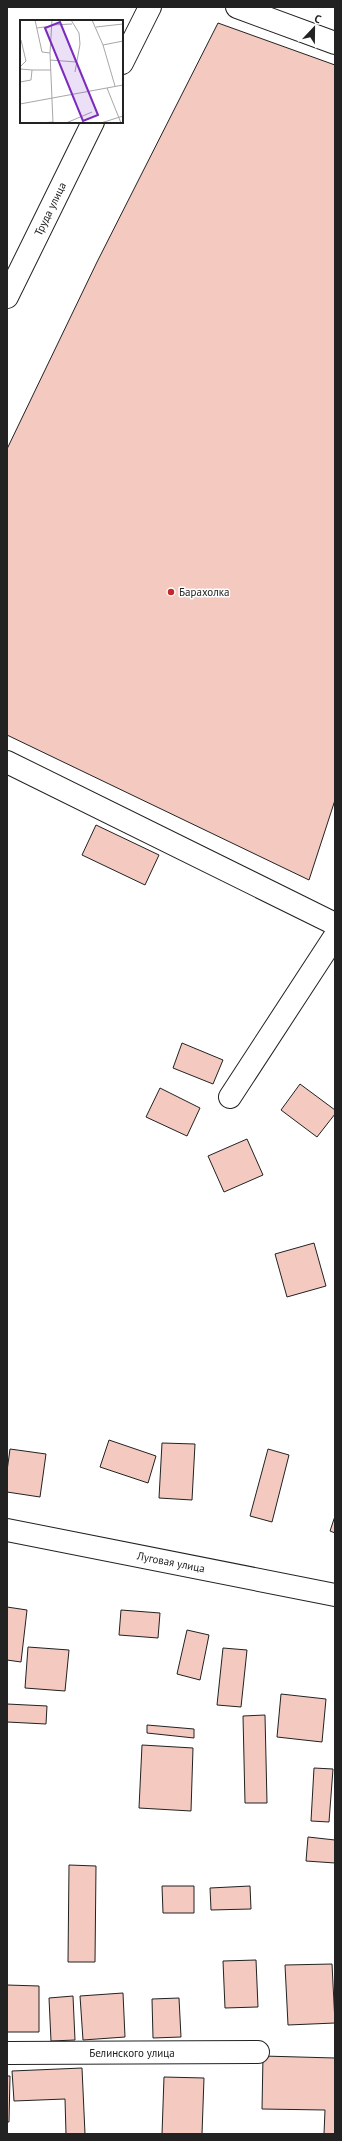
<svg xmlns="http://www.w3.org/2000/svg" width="342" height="2141" viewBox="0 0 342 2141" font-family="'PT Sans',sans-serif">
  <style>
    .building { fill: #f3c9c0; stroke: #222 }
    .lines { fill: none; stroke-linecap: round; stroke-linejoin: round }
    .street-casing { stroke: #222; stroke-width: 24 }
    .secondary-casing { stroke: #222; stroke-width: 24 }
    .street { stroke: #fff; stroke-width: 22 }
    .secondary { stroke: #fff; stroke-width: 22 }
    .poi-dot { fill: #c62828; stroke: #fff; stroke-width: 1.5 }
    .labels { text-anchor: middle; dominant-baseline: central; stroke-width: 3; stroke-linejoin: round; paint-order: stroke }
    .street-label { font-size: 11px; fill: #222; stroke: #fff }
    .poi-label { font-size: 11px; fill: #222; stroke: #fff; text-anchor: start }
    .inset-road { fill: none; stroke: #a7a7a7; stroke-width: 1 }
    .view { fill: #7b2cbf; fill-opacity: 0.15; stroke: #7b2cbf; stroke-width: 2 }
    .inset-edge { fill: none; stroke: #222; stroke-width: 2 }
  </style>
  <rect width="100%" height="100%" fill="#fff"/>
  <path class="building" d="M 218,23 L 335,65 L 335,800 L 309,880 L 7,735 L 7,449 L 97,262 Z
    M 96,825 L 159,855 L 145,885 L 82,855 Z
    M 182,1043 L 223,1060 L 213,1084 L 173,1068 Z
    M 300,1084 L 335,1110 L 335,1114 L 317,1137 L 281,1110 Z
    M 160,1088 L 200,1108 L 187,1136 L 146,1117 Z
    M 247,1139 L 263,1175 L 224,1192 L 208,1156 Z
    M 314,1243 L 326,1286 L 287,1297 L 275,1254 Z
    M 109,1440 L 156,1456 L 148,1483 L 100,1467 Z
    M 162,1443 L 195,1444 L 192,1500 L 159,1498 Z
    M 10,1449 L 46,1454 L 40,1497 L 7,1492 L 7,1471 Z
    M 268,1449 L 289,1455 L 272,1522 L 250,1516 Z
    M 335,1516 L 335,1533 L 330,1531 Z
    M 7,1607 L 27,1610 L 21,1662 L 7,1660 Z
    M 121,1610 L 160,1613 L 158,1638 L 119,1635 Z
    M 187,1630 L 209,1635 L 200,1680 L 177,1674 Z
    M 28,1647 L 69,1650 L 65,1691 L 25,1688 Z
    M 223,1648 L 247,1650 L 241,1707 L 217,1705 Z
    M 281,1694 L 326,1699 L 322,1742 L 277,1737 Z
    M 7,1704 L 47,1706 L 46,1724 L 7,1722 Z
    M 265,1715 L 267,1803 L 245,1803 L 243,1716 Z
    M 147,1725 L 194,1729 L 194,1738 L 147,1733 Z
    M 142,1745 L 193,1748 L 191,1811 L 139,1808 Z
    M 314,1768 L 333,1769 L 329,1822 L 311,1821 Z
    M 308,1837 L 335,1840 L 335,1863 L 306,1861 Z
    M 69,1865 L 96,1866 L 95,1962 L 68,1962 Z
    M 162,1886 L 194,1886 L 194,1913 L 163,1913 Z
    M 250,1886 L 251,1909 L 211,1910 L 210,1888 Z
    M 256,1960 L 258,2007 L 225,2008 L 223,1961 Z
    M 332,1964 L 335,2023 L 288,2025 L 285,1965 Z
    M 7,1985 L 39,1986 L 39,2032 L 7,2032 Z
    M 123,1993 L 125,2037 L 83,2040 L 80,1996 Z
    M 73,1996 L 75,2040 L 51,2041 L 49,1998 Z
    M 179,1998 L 181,2037 L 153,2038 L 152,1999 Z
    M 263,2056 L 335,2058 L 335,2134 L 324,2134 L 325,2110 L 262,2109 Z
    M 82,2068 L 85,2134 L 66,2134 L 65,2099 L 14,2101 L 12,2071 Z
    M 7,2076 L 10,2076 L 9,2122 L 7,2122 Z
    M 164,2077 L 204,2078 L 202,2134 L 162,2134 Z"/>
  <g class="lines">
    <g class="street-casing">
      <path id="street" d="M 237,7 L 335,43
        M 7,762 L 335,924
        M 230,1097 L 335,936
        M 7,2053 L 258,2052"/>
    </g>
    <g class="secondary-casing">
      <path id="secondary" d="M 122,63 L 150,7
        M 7,297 L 93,122
        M 7,1530 L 335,1595"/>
    </g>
    <use href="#street" class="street"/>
    <use href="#secondary" class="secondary"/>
  </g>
  <circle class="poi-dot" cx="171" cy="592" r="4"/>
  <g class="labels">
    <g class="street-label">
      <text transform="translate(50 209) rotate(-64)">Труда улица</text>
      <text transform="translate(171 1562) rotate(11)">Луговая улица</text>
      <text x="132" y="2053">Белинского улица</text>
    </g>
    <g class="poi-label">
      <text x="179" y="592">Барахолка</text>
    </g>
  </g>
  <g transform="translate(20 20)">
    <rect width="103" height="103" fill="#fff"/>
    <path class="inset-road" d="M 15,0 L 22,32 L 30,33M 32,0 L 30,33 L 33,103M 51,0 L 59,13 L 60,24 L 55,52M 72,0 L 83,25 L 95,66M 32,5 L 52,4M 76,7 L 103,4M 17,8 L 31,6M 83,25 L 103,21M 30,40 L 56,42M 0,47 L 6,41 L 1,20M 0,49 L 12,50M 0,62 L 11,60 L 12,50 L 31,50M 87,68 L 101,103M 0,84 L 103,65M 20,103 L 33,102M 46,103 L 72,92M 81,103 L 103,96"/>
    <path class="view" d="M 40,2 L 78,95 L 63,101 L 25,8 Z"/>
    <rect width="103" height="103" class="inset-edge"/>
  </g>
  <rect width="342" height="2141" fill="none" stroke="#222222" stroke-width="16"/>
  <g transform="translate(314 28) rotate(22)" stroke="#ffffff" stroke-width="3" paint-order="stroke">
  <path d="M0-3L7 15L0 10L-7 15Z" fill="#222222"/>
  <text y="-6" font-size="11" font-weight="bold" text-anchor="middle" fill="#222222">С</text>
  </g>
</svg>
